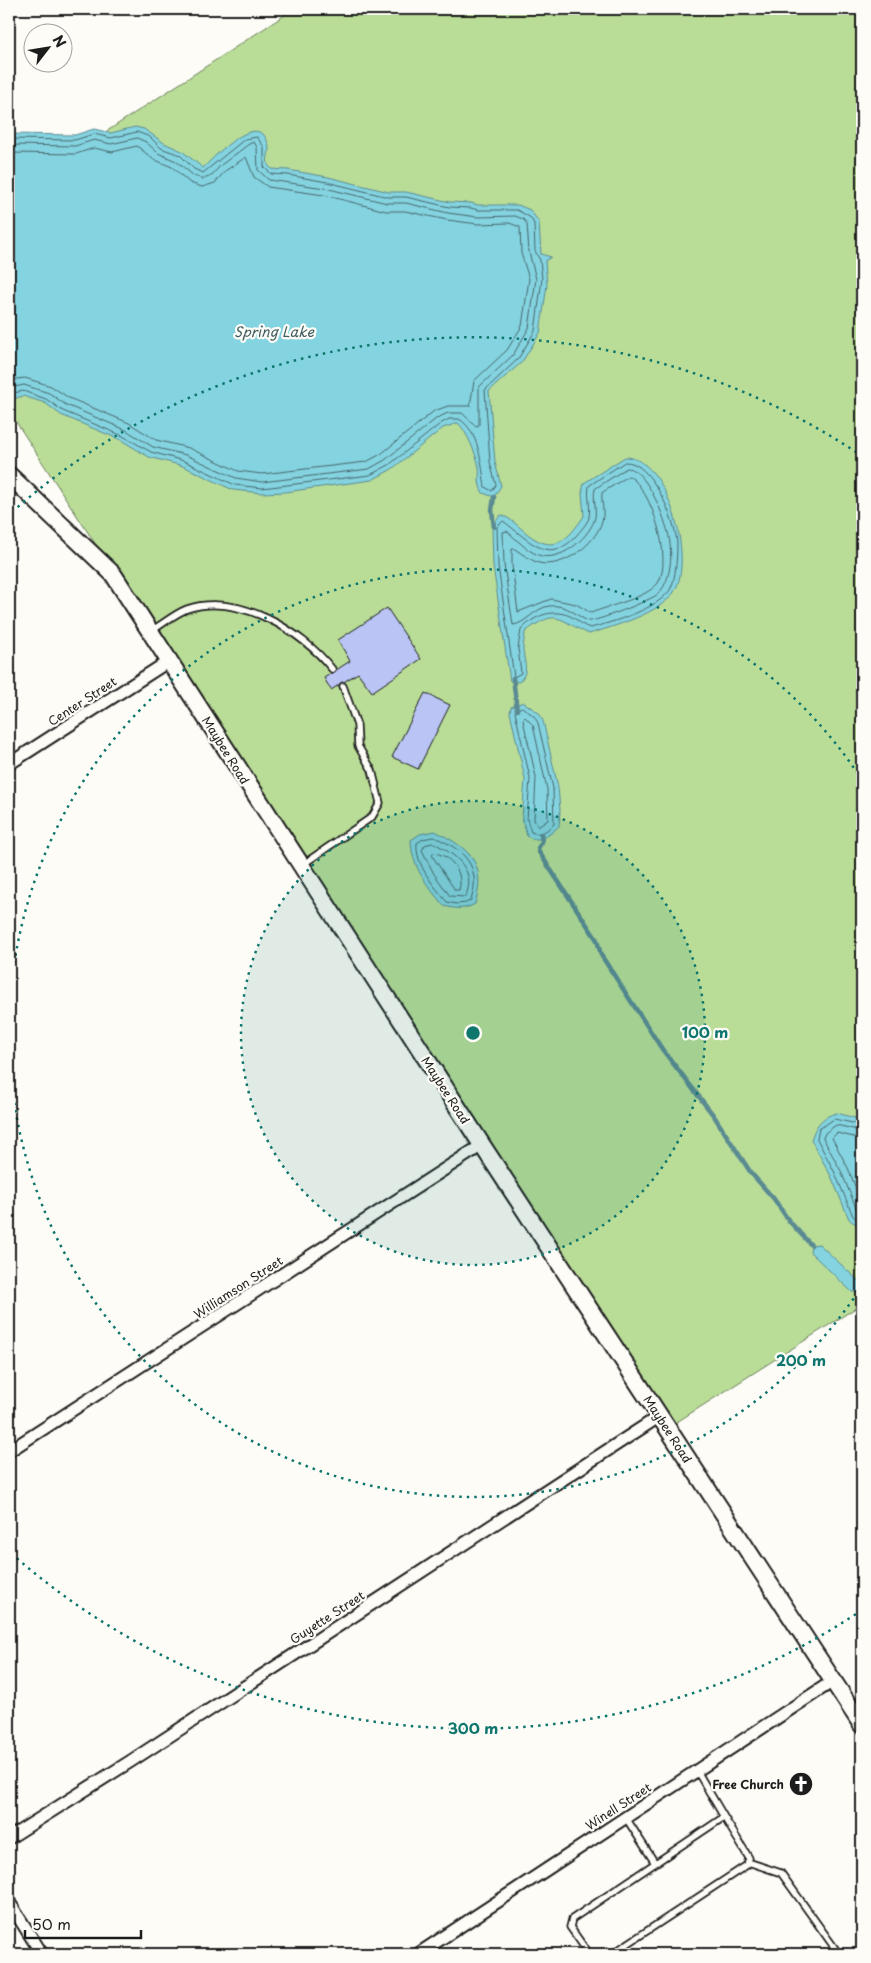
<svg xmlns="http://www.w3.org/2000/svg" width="871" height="1963" viewBox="0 0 871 1963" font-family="'Playpen Sans',sans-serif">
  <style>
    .green { fill: #b9dd97; stroke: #6a7c5a }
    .water { fill: #84d3e0; stroke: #5a8a92 }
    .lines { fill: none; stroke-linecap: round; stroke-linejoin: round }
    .shore { stroke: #46656a; stroke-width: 1 }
    .stream { stroke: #5a8a92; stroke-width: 4.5 }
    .building { fill: #bac4f5; stroke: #1c1c1c }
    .lane-casing { stroke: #1c1c1c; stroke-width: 9 }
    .street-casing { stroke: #1c1c1c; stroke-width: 15 }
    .secondary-casing { stroke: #1c1c1c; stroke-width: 20 }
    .lane { stroke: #fdfcf7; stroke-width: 5.5 }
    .street { stroke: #fdfcf7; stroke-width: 11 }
    .secondary { stroke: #fdfcf7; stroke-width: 16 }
    .ring { fill: none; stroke: #0f766e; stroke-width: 2.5; stroke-dasharray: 2.5 5 }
    .labels { text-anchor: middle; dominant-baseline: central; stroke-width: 4.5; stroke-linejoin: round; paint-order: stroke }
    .street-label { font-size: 12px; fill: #1c1c1c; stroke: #fdfcf7 }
    .poi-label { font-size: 12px; font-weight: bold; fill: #1c1c1c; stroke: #fdfcf7; text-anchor: end }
    .water-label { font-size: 14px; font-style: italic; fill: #405c61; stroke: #fdfcf7 }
    .centre { fill: #0f766e; stroke: #fdfcf7; stroke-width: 2.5 }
    .ring-label { font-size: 15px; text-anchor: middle; font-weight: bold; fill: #0f766e; stroke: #fdfcf7; stroke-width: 4.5; stroke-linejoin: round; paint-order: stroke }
  </style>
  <rect width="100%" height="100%" fill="#fdfcf7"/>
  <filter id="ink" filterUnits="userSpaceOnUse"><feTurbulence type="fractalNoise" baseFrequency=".02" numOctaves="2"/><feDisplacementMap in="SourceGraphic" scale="10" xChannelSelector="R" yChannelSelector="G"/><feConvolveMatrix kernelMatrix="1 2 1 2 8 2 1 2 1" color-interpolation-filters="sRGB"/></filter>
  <g filter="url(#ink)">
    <path class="green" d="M 294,9 L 862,9 L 862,1304 L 669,1427 L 9,411 L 9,195 Z"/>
    <path class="water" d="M 135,127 L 144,129 L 164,143 L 182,151 L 203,168 C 213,158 247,121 263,134 C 266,137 269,144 269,148 C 269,156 264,163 272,169 L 288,170 L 328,177 L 389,192 L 406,192 L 450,202 L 471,203 L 478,205 L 518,205 L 530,210 L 539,222 L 541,254 L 551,257 L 545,261 L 547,285 L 540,333 L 522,362 L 489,391 L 495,462 L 501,486 L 494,497 L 483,493 C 477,483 480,477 479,467 C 477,456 466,430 458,423 L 443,428 L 392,469 L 372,480 L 285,492 L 262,493 L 233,490 L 183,466 L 149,457 L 121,440 L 61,415 L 45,403 L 23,396 L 9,400 L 9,134 L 75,135 L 94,129 L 111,133 Z
      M 625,457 C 668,457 695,560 674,592 C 661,613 612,627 589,634 C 558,620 558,607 525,632 C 525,637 523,643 523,649 C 524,663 530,671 519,682 L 510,681 L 493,566 L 492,526 L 501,515 C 510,518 517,525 524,531 C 552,555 566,543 584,516 L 582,493 L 584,483 Z
      M 523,702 L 539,713 L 543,721 L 558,787 L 560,810 L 559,826 C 550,835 539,844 527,836 L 522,819 L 525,779 L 510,712 L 511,707 Z
      M 435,831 C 470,849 487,863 475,904 C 464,910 456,909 444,906 C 428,887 411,866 411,840 L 420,834 Z
      M 837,1113 L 862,1120 L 862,1223 C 857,1225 853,1223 849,1219 L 831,1176 L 811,1140 C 815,1126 822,1116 837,1113 Z
      M 819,1244 L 862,1284 L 862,1293 L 852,1292 L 810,1252 L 811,1245 Z"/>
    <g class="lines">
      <path class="shore" d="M 9,139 L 75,140 L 94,134 L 111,138 L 137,132 L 150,137 L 161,148 L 180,155 L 194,169 L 203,173 L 245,139 L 257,137 L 264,147 L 264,167 L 271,174 L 288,175 L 327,182 L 388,197 L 406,197 L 449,207 L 471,208 L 478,210 L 517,210 L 531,218 L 534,224 L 535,251 L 540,260 L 542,279 L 535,331 L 518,359 L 485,390 L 490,462 L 496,485 L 492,491 L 485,487 C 482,467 479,430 459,419 L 449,419 L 440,424 L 389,465 L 370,475 L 262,488 L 235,485 L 184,461 L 151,452 L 123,436 L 63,411 L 46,399 L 23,391 L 9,394
        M 9,145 L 75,146 L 94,140 L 111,144 L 137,138 L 146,142 L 158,153 L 176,161 L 194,176 L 204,179 L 211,176 L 221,165 L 249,144 L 254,142 L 257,147 L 258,170 L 269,180 L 325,188 L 387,203 L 406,203 L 448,213 L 478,217 L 515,216 L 523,219 L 527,224 L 529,252 L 536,279 L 529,328 L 513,355 L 479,387 L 479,425 L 476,426 L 462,413 L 448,413 L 437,418 L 385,460 L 369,469 L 262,482 L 236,478 L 186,455 L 153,447 L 126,430 L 66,405 L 49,393 L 24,385 L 9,388
        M 9,153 L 76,154 L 94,148 L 112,152 L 137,146 L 153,159 L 172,167 L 190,183 L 202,187 L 215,183 L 225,171 L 246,157 L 254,177 L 268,187 L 324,195 L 386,211 L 405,211 L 447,220 L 478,224 L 509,223 L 520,227 L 521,253 L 529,279 L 522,326 L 507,350 L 474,381 L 470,406 L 448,406 L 434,411 L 381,454 L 366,462 L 262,474 L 238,471 L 189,448 L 156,440 L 129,423 L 69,398 L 51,386 L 25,378 L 9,380
        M 625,462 C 651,460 676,521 677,543 C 677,556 676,577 671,588 C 661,608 611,623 590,628 C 583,626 580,622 574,618 C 555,607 534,615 521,630 L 518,648 L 521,673 L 514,677 L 498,566 L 497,527 L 503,521 C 527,538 548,567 576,536 C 580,531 588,523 589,517 C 591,507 587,496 589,486 Z
        M 627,468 C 647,468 669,526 670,544 C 672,560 670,582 658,594 C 651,600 594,623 588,621 C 574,615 569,604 549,606 C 535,608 525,624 513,625 L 504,565 L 503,532 L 507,531 C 516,539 526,550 538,555 C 560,563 587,539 594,521 C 598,511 592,499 595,489 Z
        M 629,476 C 652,489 673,560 658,583 C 647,598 608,606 591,613 L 576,604 L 551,599 L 518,612 L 512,565 L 512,549 L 515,549 C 522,554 530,560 539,563 C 563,569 596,544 602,521 C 605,512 601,502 602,493 Z
        M 522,707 L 534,716 L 538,723 L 553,788 L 554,824 C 548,830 541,836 531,832 L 527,819 L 530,778 L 515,712 Z
        M 525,717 L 533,725 L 547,789 L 548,820 L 538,827 L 534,820 L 536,777 L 523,720 Z
        M 434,837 C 464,849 482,867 471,900 L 466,903 L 456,904 L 447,902 C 434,886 415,865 417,843 L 423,839 Z
        M 434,843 C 455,854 478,871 465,897 L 450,896 L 434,874 L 422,850 L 425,845 Z
        M 433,853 C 451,854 464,873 459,890 L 455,890 L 433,857 Z
        M 862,1125 L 834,1119 L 819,1129 L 817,1139 L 835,1173 L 853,1216 L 856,1219 L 862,1218
        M 862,1131 L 836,1125 L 825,1133 L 823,1138 L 841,1171 L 856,1208 L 858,1212 L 862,1212
        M 862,1139 L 837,1133 L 832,1138 L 848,1168 L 862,1204"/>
      <path class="stream" d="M 494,497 L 492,510 L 494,527
        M 513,678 L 517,710
        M 541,834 L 542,842 L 538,848 L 539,852 L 597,940 L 601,955 L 662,1049 L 714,1116 L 751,1173 L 774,1199 L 789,1221 L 811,1245"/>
    </g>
    <path class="building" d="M 387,608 L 421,659 L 372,692 L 358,673 L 331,690 L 324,678 L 350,661 L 338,640 Z
      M 425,693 L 450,705 L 418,769 L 392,757 Z"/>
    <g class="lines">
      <g class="lane-casing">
        <path id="lane" d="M 151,631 C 163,624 174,614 187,609 C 238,592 302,631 332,669
          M 302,865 L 372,817 L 380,803 L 372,770 L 358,746 L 357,725 L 343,686
          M 697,1771 L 724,1817
          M 626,1818 L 655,1863
          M 748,1862 L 781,1873 L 839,1954
          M 589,1954 L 570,1927 L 572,1919 L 724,1817 L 749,1858 L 747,1865 L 612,1954"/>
      </g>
      <g class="street-casing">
        <path id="street" d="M 9,764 L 169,661
          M 9,1451 L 482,1145
          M 9,1838 L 131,1761 L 660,1416
          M 9,1902 L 42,1954
          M 418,1954 L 833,1681"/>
      </g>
      <g class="secondary-casing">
        <path id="secondary" d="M 9,475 L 113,574 L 482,1145 L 862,1725"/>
      </g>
      <use href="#lane" class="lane"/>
      <use href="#street" class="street"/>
      <use href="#secondary" class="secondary"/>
    </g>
  </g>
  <circle cx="473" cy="1033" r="232" fill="#0f766e" fill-opacity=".12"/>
  <g class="ring">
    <circle cx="473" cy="1033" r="232"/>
    <path d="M862 1286A464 464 0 1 1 862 780"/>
    <path d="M862 1610A696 696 0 0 1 12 1554M12 512A696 696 0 0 1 862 456"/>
  </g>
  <defs>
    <g id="church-disc" transform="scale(1.25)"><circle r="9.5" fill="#1c1c1c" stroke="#fdfcf7"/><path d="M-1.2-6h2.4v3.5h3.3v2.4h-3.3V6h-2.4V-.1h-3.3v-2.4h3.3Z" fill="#fff"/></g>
  </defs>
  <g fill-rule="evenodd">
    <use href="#church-disc" x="801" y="1784"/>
  </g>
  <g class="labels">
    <g class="street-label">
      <text transform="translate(82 701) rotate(-33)">Center Street</text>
      <text transform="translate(226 750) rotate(58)">Maybee Road</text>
      <text transform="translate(446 1090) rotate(57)">Maybee Road</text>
      <text transform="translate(238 1287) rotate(-33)">Williamson Street</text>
      <text transform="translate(668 1429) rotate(57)">Maybee Road</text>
      <text transform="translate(327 1617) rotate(-33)">Guyette Street</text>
      <text transform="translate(618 1806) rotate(-33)">Winell Street</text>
    </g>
    <g class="poi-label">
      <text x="784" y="1784">Free Church</text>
    </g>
    <g class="water-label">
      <text x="274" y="331">Spring Lake</text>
    </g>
  </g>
  <circle cx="473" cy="1033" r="8" class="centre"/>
  <g class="ring-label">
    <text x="705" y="1038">100 m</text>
    <text x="801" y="1366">200 m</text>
    <text x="473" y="1734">300 m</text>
  </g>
  <rect width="871" height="1963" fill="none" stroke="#fdfcf7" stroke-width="30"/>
  <rect x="15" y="15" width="841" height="1933" fill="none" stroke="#1c1c1c" stroke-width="2" filter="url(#ink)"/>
  <g transform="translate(48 48) rotate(59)"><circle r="24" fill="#fdfcf7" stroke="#a3a29f"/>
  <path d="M0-4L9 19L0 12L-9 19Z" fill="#1c1c1c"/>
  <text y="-8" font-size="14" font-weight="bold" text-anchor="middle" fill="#1c1c1c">N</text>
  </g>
  <path d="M25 1930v8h116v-8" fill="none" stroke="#1c1c1c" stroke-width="2.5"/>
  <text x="32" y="1930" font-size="15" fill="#1c1c1c" stroke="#fdfcf7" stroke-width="4" paint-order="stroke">50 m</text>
</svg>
